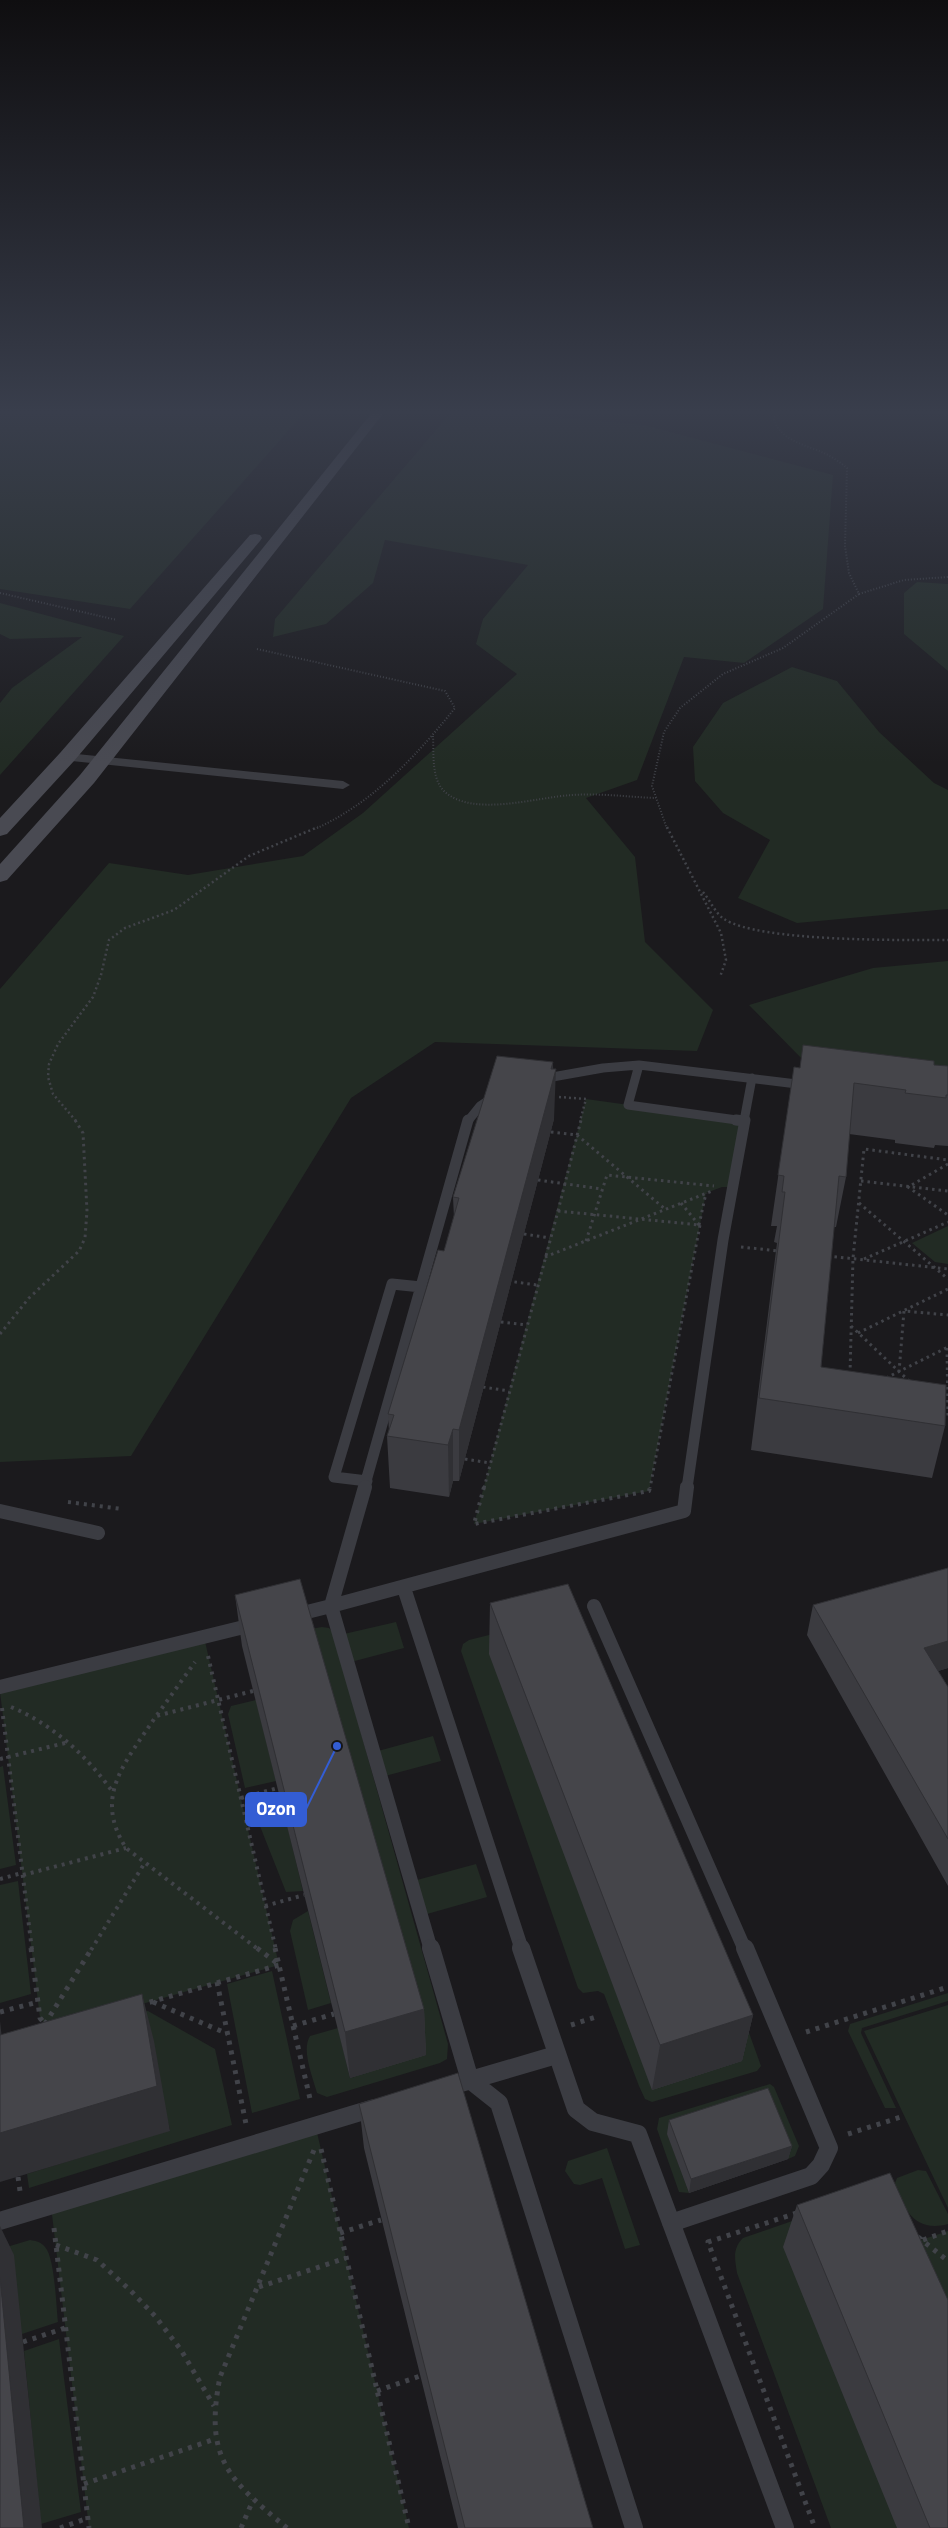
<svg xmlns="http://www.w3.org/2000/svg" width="948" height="2528" viewBox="0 0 948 2528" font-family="Barlow,sans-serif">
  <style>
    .green { fill: #222b24 }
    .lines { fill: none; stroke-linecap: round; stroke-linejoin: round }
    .path-far4 { stroke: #414349; stroke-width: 2; stroke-dasharray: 1 2; stroke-linecap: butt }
    .path-far3 { stroke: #414349; stroke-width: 2.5; stroke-dasharray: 2 3; stroke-linecap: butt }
    .path-far2 { stroke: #414349; stroke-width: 3; stroke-dasharray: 2.5 4; stroke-linecap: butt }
    .path-far1 { stroke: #414349; stroke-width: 4; stroke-dasharray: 3 5; stroke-linecap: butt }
    .path { stroke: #414349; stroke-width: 5; stroke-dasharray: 4 6; stroke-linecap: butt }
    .service-far3 { stroke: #3b3c42; stroke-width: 9 }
    .service-far2 { stroke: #3b3c42; stroke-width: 11 }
    .service-far1 { stroke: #3b3c42; stroke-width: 14 }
    .service { stroke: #3b3c42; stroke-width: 18 }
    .minor { fill: #3b3c42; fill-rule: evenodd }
    .secondary { fill: #494a52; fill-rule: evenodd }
    .wall { fill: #3b3b40 }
    .shaded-wall { fill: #303034 }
    .building { fill: #45454a; stroke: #303034 }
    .leader { fill: none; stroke: #335dd4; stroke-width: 2 }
    .callout-dot { fill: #335dd4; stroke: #151518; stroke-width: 2 }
    .callout { fill: #335dd4; stroke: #335dd4; stroke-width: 2 }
    .callout-label { font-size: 18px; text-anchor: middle; font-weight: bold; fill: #fff }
  </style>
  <rect width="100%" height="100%" fill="#1b1a1d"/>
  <path class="green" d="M 0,410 L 307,410 L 130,609 L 0,589 Z
    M 453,410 L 484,410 L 644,425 L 833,475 L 823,609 L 744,663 L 684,657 L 637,780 L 586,798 L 635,857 L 645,942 L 713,1010 L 697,1051 L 435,1042 L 351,1098 L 131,1456 L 0,1462 L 0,989 L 109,863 L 188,875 L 303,856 L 363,813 L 517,674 L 476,644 L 483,619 L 528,565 L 385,540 L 373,583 L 326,624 L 273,637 L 275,619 Z
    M 532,410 L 652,410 L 633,416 Z
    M 917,582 L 948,584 L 948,671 L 904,634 L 904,593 Z
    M 0,603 L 124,636 L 0,775 L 0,703 L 12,688 L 82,637 L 10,639 L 0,634 Z
    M 792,667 L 837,681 L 879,732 L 934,783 L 948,790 L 948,909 L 797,923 L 738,898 L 770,840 L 723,813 L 695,781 L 693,747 L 723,703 Z
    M 948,961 L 948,1082 L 807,1064 L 749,1005 L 873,968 Z
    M 586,1099 L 744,1121 L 733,1187 L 722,1187 L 706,1193 L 649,1491 L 474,1524 Z
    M 948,1226 L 948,1264 L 935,1262 L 912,1243 Z
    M 570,1615 L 739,2005 L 761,2066 L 757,2071 L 652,2102 L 645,2099 L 639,2086 L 604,1994 L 598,1991 L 583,1993 L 578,1988 L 461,1651 L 463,1644 L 469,1640 Z
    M 396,1622 L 404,1648 L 351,1662 L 344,1634 Z
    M 322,1627 L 329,1628 L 333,1633 L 448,2044 L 447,2059 L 440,2063 L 327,2097 L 317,2093 C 313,2078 301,2050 310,2036 L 338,2028 L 350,2078 L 426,2054 L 305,1630 Z
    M 204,1637 L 279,1965 L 58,2028 L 45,2024 L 40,2018 L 0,1692 Z
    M 256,1700 L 276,1781 L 245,1788 L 228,1714 L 231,1706 Z
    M 433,1736 L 441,1761 L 385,1776 L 378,1751 Z
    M 3,1766 L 16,1865 L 0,1869 L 0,1767 Z
    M 281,1800 L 303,1891 L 286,1892 L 256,1816 L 255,1809 Z
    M 476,1864 L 487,1897 L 427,1914 L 417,1880 Z
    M 18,1881 L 31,1994 L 0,2003 L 0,1885 Z
    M 308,1911 L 331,2003 L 308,2010 L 290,1931 L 293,1920 Z
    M 272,1971 L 300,2099 L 252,2113 L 227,1984 Z
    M 948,1993 L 948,2001 L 862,2028 L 861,2033 L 896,2108 L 885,2108 L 848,2031 L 850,2024 Z
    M 948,2005 L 948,2208 L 864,2031 Z
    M 148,2011 L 215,2049 L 232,2125 L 29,2188 L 27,2174 L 170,2130 L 142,2012 Z
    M 770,2084 L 774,2087 L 799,2146 L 795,2156 L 788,2159 L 764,2102 L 667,2133 L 689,2193 L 679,2192 L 657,2129 L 659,2118 Z
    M 315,2124 L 409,2528 L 89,2528 L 51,2206 Z
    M 607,2148 L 640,2245 L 625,2249 L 602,2178 L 580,2185 L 574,2184 L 565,2171 L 568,2161 Z
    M 918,2170 L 926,2171 L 948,2214 L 948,2224 C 916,2233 903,2210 895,2183 L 897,2178 Z
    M 867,2195 L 897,2528 L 831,2528 L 737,2273 C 735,2259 732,2249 743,2238 Z
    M 948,2231 L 948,2337 L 906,2245 Z
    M 30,2240 C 36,2241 41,2242 45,2247 C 55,2258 56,2306 58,2322 L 22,2334 L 0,2249 Z
    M 59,2339 L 81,2512 L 41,2524 L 24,2351 Z"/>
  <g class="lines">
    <path class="path-far4" d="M 911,410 L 948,414
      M 0,593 L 117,620
      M 859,594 L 904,580 L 948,577
      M 257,649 L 445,691 L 455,708 C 416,756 373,803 315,829
      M 433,736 C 434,753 431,778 444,791 C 472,818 537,797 572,795 C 600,793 628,797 656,798
      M 667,829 L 652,786 L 664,732 L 680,708 L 723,674 L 783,648 L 859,594 L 849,573 L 845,546 L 847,468 C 840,462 832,457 824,453 C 806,445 779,440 774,419 L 776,410"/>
    <path class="path-far3" d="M 667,827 L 721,933 L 726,960 L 720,977
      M 703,892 C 710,900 715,913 724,919 C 759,942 902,940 948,940
      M 559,1097 L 586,1099 L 580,1121
      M 76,1121 L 53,1094 L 48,1077 L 49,1064 L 58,1044 L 93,997 L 101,975 L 109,940 L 125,928 L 174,910 L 249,856 L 318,827"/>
    <path class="path-far2" d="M 551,1132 L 577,1135 L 665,1209
      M 948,1164 L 908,1187 L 948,1215
      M 538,1180 L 602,1189
      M 861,1181 L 948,1191
      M 681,1203 L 699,1225
      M 859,1203 L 948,1279
      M 558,1211 L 700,1225 L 650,1488
      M 558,1211 L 581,1120
      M 699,1225 L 706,1193
      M 524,1234 L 550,1238
      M 586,1241 L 607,1175 L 714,1186
      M 741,1247 L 779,1251
      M 828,1256 L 948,1269
      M 545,1257 L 712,1191
      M 864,1259 L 948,1222
      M 508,1281 L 537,1285
      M 501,1322 L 527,1325
      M 851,1326 L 909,1381
      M 858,1333 L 948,1289
      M 0,1334 L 29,1298 L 79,1251 L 85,1238 L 87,1211 L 83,1133 L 75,1120
      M 947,1348 L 948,1418
      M 899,1372 L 904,1311 L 948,1315
      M 850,1374 L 853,1258 L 864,1149 L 948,1160
      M 886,1378 L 948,1347
      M 483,1387 L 509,1391
      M 465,1459 L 490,1463
      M 484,1488 L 558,1211"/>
    <path class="path-far1" d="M 484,1487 L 474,1524 L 649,1491 L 650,1487
      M 68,1502 L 122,1509
      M 208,1656 L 276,1950
      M 253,1691 L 156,1716 C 127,1761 92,1795 126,1848 L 259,1950
      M 11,1707 C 52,1724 86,1755 112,1791
      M 2,1708 L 32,1950
      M 157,1715 L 195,1662
      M 0,1759 L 69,1742
      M 241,1798 L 278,1788
      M 23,1875 L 126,1848
      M 0,1879 L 22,1873
      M 265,1906 L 304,1895
      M 91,1950 L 144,1864"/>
    <path class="path" d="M 31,1948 L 40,2018 L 46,2025
      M 257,1948 L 278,1964
      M 275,1948 L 311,2103
      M 217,1982 L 246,2124
      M 153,2002 L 228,2034
      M 140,2005 L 279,1965
      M 0,2012 L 38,2002
      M 45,2024 L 92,1948
      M 571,2025 L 599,2016
      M 293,2026 L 334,2014
      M 806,2032 L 948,1987
      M 848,2134 L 904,2116
      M 321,2149 L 409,2528
      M 18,2177 L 20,2191
      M 797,2213 L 708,2242 L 815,2528
      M 54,2228 L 89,2528
      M 340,2233 L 381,2220
      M 918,2237 L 948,2261
      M 923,2240 L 948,2231
      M 56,2245 L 97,2260 L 131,2291 L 155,2316 L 181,2350 L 214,2406
      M 259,2287 L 346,2258
      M 23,2342 L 65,2328
      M 377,2391 L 420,2376
      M 84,2484 L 215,2439
      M 60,2528 L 88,2518
      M 241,2528 L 253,2500
      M 287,2528 C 228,2479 204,2458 220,2377 L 314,2150"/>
    <path class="service-far3" d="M 639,1065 L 628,1105 L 744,1121
      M 541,1079 L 603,1068 L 639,1065 L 805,1085
      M 468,1121 L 480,1106 L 495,1096
      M 744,1121 L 752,1078"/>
    <path class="service-far2" d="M 736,1120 L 744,1121
      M 367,1481 L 334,1477 L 392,1284 L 421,1287
      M 364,1488 L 468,1120
      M 687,1488 L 723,1240 L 745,1120"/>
    <path class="service-far1" d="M 0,1511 L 98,1533
      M 404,1588 L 522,1950
      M 594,1606 L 745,1950
      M 295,1615 L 331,1606 L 365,1487
      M 0,1687 L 252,1625
      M 431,1950 L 331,1606 L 684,1511 L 687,1487"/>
    <path class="service" d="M 431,1948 L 470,2080 L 499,2103 L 634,2528
      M 521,1948 L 576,2109 L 593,2122 L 638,2134 L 785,2528
      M 447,2087 L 556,2055
      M 0,2221 L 374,2108
      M 671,2223 L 811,2176 L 821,2165 L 829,2148 L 745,1948"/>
    <path class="minor" d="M 67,753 L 343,781 L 350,785 L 343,789 L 62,760 L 60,757 Z"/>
    <path class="secondary" d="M 374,410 L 386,410 L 94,783 L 7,880 L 0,882 L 0,864 L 80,775 Z
      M 255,534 L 260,535 L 262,538 L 260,541 L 74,761 L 7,834 L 0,836 L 0,818 L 60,753 L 250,535 Z"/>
  </g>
  <path class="wall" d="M 553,1062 L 554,1119 L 459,1481 L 453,1481 L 449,1497 L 390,1488 L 387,1436 L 389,1432 L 388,1414 L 444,1251 L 454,1218 L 453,1197 Z
    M 934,1065 L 948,1066 L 948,1146 L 935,1145 L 934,1148 L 895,1143 L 895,1140 L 849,1134 L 846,1177 L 836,1227 L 834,1227 L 821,1367 L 945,1426 L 932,1478 L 751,1450 L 777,1243 L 774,1242 L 777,1226 L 771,1226 L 794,1067 L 799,1068 Z
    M 948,1568 L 948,1668 L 938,1671 L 948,1687 L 948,1886 L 807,1635 L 813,1605 Z
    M 235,1595 L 424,2009 L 426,2055 L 350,2078 L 242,1646 Z
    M 490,1603 L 753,2015 L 742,2061 L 652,2090 L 489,1654 Z
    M 359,2104 L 593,2528 L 458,2528 L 364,2148 Z
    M 669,2120 L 792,2146 L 788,2159 L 689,2193 L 667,2134 Z
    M 797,2205 L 948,2528 L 897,2528 L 783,2247 Z"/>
  <path class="shaded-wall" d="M 553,1062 L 552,1084 L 556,1069 L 554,1119 L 459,1481 L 459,1430 Z
    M 453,1429 L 453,1481 L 449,1497 L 448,1445 Z
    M 948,1641 L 948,1668 L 915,1678 L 924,1648 Z
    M 142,1994 L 154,2041 L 170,2131 L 0,2182 L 0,2133 Z
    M 424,2009 L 426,2055 L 350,2078 L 345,2032 Z
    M 753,2015 L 742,2061 L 652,2090 L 660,2045 Z
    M 0,2021 L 7,2084 L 0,2068 Z
    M 792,2146 L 788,2159 L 689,2193 L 691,2179 Z
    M 0,2226 L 14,2255 L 42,2528 L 24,2528 L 0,2277 Z"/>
  <path class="building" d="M 803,1045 L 934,1061 L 934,1065 L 948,1066 L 948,1095 L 946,1095 L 946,1098 L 905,1093 L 906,1090 L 854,1083 L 846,1177 L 839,1176 L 821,1367 L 946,1385 L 945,1426 L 759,1398 L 785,1192 L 782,1192 L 784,1176 L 778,1175 L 794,1067 L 800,1068 Z
    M 497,1056 L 553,1062 L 551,1069 L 556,1069 L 459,1430 L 453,1429 L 448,1445 L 387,1436 L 394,1415 L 388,1414 L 438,1250 L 444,1251 L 459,1198 L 453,1197 Z
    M 948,1568 L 948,1641 L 924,1648 L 948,1687 L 948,1839 L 813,1605 Z
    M 300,1579 L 424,2009 L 345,2032 L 235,1595 Z
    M 568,1584 L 753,2015 L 660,2045 L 490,1603 Z
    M 142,1994 L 157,2086 L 0,2133 L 0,2035 Z
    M 458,2073 L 593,2528 L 465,2528 L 359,2104 Z
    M 768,2088 L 792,2146 L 691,2179 L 669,2120 Z
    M 890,2173 L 948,2300 L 948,2528 L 930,2528 L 797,2205 Z
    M 0,2277 L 24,2528 L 0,2528 Z"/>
  <linearGradient id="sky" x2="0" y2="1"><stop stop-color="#0f0e10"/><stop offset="0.54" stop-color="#393e4c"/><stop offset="1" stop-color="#393e4c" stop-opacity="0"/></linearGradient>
  <rect width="948" height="763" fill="url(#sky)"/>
  <path class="leader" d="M337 1746L306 1809"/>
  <circle class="callout-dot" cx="337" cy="1746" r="5"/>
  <rect class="callout" x="246" y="1793" width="60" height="33" rx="5"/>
  <g class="callout-label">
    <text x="276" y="1815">Ozon</text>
  </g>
</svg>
